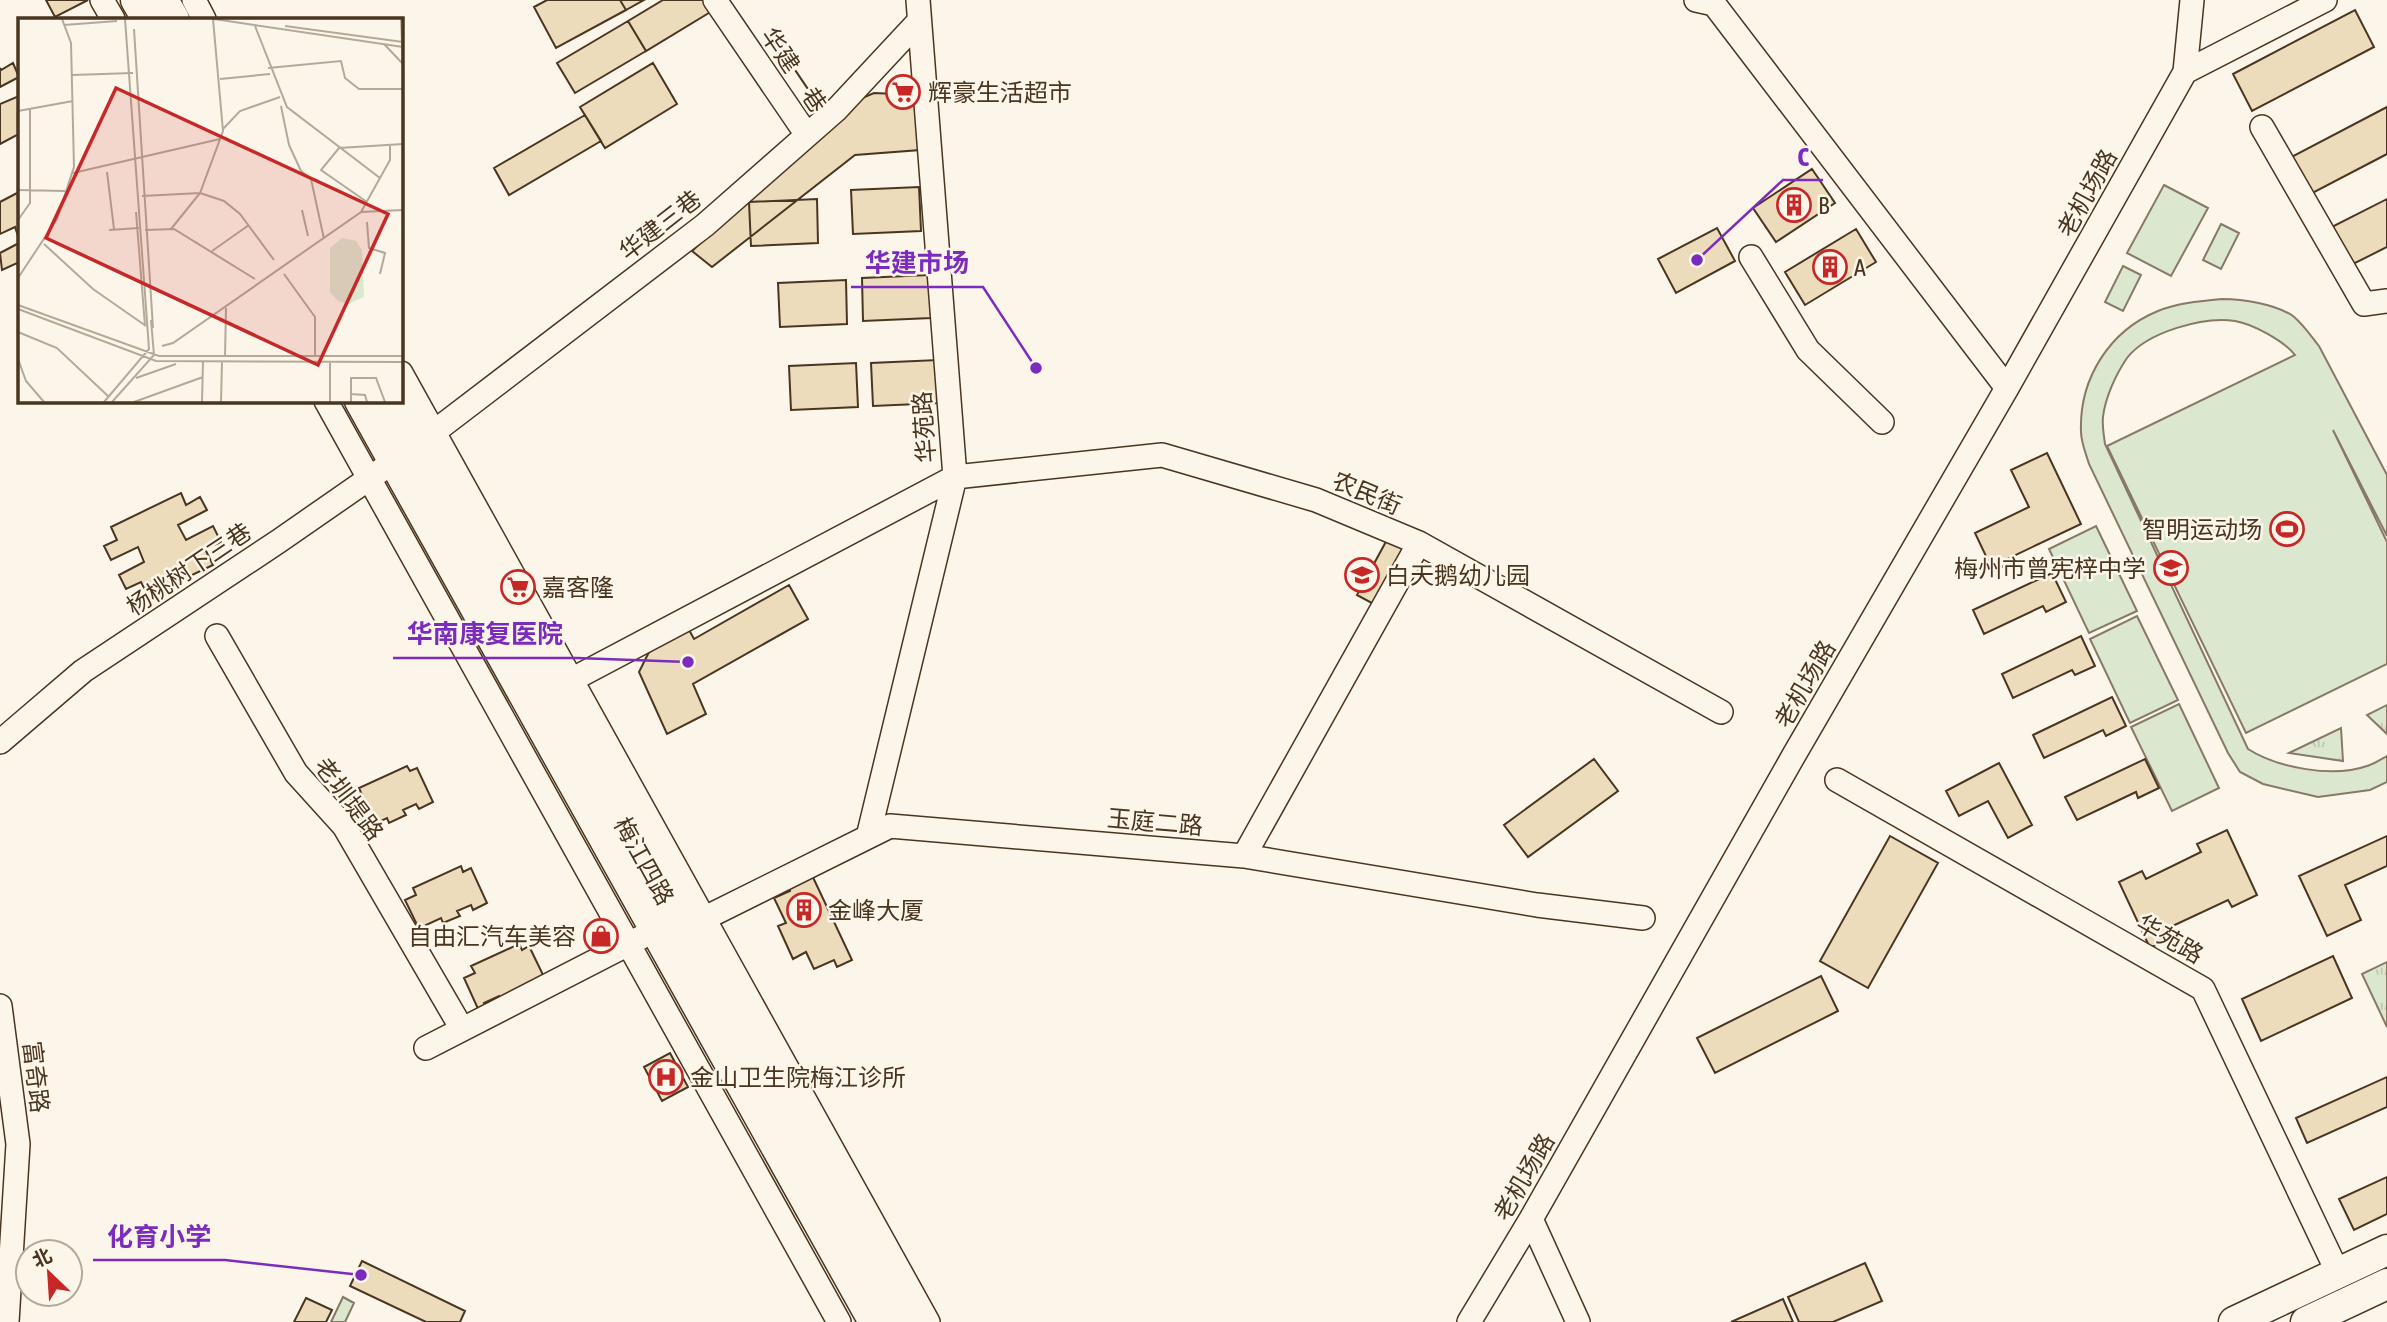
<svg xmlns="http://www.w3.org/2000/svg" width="2387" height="1322" viewBox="0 0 2387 1322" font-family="'Asap Condensed','Noto Sans SC',sans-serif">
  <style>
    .grass { fill: url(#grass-tufts); stroke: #887966; stroke-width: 2 }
    .pitch { fill: #dce7d0; stroke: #887966; stroke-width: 2 }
    .building { fill: #ecdcbc; stroke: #4a3520; stroke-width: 2 }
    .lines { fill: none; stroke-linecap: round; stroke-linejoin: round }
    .minor-casing { stroke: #4a3520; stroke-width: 26 }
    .major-casing { stroke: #4a3520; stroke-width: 33 }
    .minor { stroke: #fbf6e9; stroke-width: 23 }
    .major { stroke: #fbf6e9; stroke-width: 30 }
    .labels { text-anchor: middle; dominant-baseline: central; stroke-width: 5; stroke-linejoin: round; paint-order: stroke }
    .street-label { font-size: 24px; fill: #4a3520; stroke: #fbf6e9 }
    .poi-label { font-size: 24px; fill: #4a3520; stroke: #fbf6e9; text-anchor: start }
    .inset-road { fill: none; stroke: #b4a999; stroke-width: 2 }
    .view { fill: #c62828; fill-opacity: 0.15; stroke: #c62828; stroke-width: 3.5 }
    .inset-edge { fill: none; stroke: #4a3520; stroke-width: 3.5 }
    .leader { fill: none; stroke: #7b2cbf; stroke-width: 2.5 }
    .callout-dot { fill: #7b2cbf; stroke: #fbf6e9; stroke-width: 2.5 }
    .callout-label { font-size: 26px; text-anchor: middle; font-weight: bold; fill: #7b2cbf; stroke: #fbf6e9; stroke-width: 5; stroke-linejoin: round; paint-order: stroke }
  </style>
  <defs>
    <pattern id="grass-tufts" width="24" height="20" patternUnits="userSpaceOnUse" patternTransform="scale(1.75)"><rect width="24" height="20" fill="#dce7d0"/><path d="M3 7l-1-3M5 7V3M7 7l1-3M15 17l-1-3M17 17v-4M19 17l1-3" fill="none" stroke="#bec7b2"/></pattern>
  </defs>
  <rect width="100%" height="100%" fill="#fbf6e9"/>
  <path class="grass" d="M 2387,705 L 2387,734 L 2367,715 Z
    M 2341,728 L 2343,761 L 2289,753 Z
    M 2387,962 L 2387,1027 L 2362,974 Z"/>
  <path class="pitch" d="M 2164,185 L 2208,208 L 2171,276 L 2127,253 Z
    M 2221,224 L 2239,233 L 2221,269 L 2203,260 Z
    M 2123,266 L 2141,275 L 2123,311 L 2105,302 Z
    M 2222,299 C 2243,299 2275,304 2293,316 C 2303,324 2311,336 2319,346 L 2387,475 L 2387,536 L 2333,430 L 2387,542 L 2387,664 L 2246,733 L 2107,446 L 2295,355 C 2284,341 2253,324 2235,321 C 2204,316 2147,332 2127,358 C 2116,374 2105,398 2103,417 C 2102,426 2104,436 2105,444 L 2248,749 C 2278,768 2333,778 2367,766 C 2374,764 2380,760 2387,756 L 2387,782 L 2370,790 L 2318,797 L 2263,784 L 2240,772 L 2228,753 L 2089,464 C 2086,454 2081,442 2081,432 C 2079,379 2109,331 2158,311 C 2177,303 2201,301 2222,299 Z
    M 2096,526 L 2137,611 L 2089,633 L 2049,549 Z
    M 2137,616 L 2178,700 L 2130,723 L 2090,639 Z
    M 2179,704 L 2219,788 L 2172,811 L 2131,727 Z
    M 343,1297 L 354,1303 L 345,1322 L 331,1322 Z"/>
  <path class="building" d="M 46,0 L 88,0 L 55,17 Z
    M 547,0 L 620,0 L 626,10 L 556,48 L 534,7 Z
    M 620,0 L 644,0 L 626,10 Z
    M 663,0 L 719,0 L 722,5 L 646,51 L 628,21 Z
    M 2355,10 L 2374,47 L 2252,111 L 2233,74 Z
    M 628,21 L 646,51 L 575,93 L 557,63 Z
    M 13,63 L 19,77 L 0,87 L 0,68 L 1,70 Z
    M 653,63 L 677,104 L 605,148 L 580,107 Z
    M 874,93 L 896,94 L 915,107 L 920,150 L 855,155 L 712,267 L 692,251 L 855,101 Z
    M 19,96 L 19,134 L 0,144 L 0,104 Z
    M 2387,107 L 2387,154 L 2301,199 L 2282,162 Z
    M 585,115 L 601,141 L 509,195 L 494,168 Z
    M 1812,169 L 1835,203 L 1776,242 L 1753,208 Z
    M 919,187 L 921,231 L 853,234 L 851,190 Z
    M 19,192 L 19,239 L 15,227 L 0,234 L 0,202 Z
    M 817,199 L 818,243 L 751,246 L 749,202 Z
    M 2387,199 L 2387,247 L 2335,273 L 2316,235 Z
    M 1717,228 L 1735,261 L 1676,293 L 1658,259 Z
    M 1856,229 L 1876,262 L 1805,305 L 1785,272 Z
    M 19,243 L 19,268 L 17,263 L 2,270 L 0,253 Z
    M 929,275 L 931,318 L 863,321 L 862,278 Z
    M 846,280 L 847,324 L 780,327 L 778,283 Z
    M 938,360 L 940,403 L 873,406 L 871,363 Z
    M 856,363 L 858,407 L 791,410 L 789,366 Z
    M 2047,453 L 2081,524 L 2005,560 L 2006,565 L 1993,571 L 1975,533 L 2029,507 L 2011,470 Z
    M 181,493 L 186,505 L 200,497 L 207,510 L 178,525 L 186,540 L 213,526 L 221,542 L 205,549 L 213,565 L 148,596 L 141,582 L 126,589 L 119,575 L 144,562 L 138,547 L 111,560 L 104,546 L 117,540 L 111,527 Z
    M 1389,536 L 1410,548 L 1379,607 L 1357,595 Z
    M 2052,573 L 2066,602 L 2046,612 L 2043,606 L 1984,634 L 1973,610 Z
    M 789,585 L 808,619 L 693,684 L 706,714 L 667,734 L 639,672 L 649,652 L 688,628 L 694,639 Z
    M 2081,636 L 2095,666 L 2075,675 L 2072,670 L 2013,698 L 2002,674 Z
    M 2112,697 L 2126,726 L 2106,736 L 2103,730 L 2044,758 L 2033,735 Z
    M 1594,759 L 1618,791 L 1528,857 L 1504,825 Z
    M 2145,759 L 2159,788 L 2138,798 L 2136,792 L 2077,820 L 2065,797 Z
    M 1999,763 L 2032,825 L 2008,838 L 1988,801 L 1959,816 L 1946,791 Z
    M 407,766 L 410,771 L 417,768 L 433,802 L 419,809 L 416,804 L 403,810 L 406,815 L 389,823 L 387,818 L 372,825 L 374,829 L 367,833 L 351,800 L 362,795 L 359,788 Z
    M 2227,830 L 2257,895 L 2232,907 L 2228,900 L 2166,929 L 2170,938 L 2150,948 L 2119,882 L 2142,871 L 2146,879 L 2201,852 L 2197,844 Z
    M 1890,836 L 1938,863 L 1868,988 L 1820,961 Z
    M 2387,836 L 2387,866 L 2345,885 L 2361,920 L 2327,936 L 2299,876 Z
    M 461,866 L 463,872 L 471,868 L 487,903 L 473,910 L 471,905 L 457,911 L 460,916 L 443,923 L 441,918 L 426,925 L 428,930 L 421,933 L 405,900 L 416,895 L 413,888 Z
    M 810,871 L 852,960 L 837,967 L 834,960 L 814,969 L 806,952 L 793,959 L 778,926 L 786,923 L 774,898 L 790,891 L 787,882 Z
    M 519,944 L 522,950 L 529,946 L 546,981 L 501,1001 L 499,996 L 484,1003 L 487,1008 L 479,1011 L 464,978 L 475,973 L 471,966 Z
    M 2333,956 L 2352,998 L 2261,1041 L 2242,999 Z
    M 1821,976 L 1838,1011 L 1715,1073 L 1697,1038 Z
    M 670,1053 L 688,1087 L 662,1101 L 644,1067 Z
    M 2387,1077 L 2387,1107 L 2307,1143 L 2296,1118 Z
    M 2387,1177 L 2387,1214 L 2354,1230 L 2339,1199 Z
    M 362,1261 L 465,1311 L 460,1322 L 426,1322 L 350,1286 Z
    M 1865,1263 L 1882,1301 L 1833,1322 L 1799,1322 L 1788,1297 Z
    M 306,1298 L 332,1310 L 326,1322 L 294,1322 Z
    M 1783,1299 L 1793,1322 L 1731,1322 Z"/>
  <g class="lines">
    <g class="minor-casing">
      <path id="minor" d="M 102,0 L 113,19
        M 194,0 L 204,19
        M 715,0 L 807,135
        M 1696,0 L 1714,4 L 2007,388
        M 2185,72 L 2325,0
        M 2262,127 L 2364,304 L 2387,301
        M 1751,257 L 1808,350 L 1882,422
        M 401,373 L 928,1322
        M 326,401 L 839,1322
        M 217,636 L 296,773 L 344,826 L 462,1029
        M 558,687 L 955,477 L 918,0
        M 0,742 L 83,671 L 279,541 L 413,448 L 705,225 L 837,109 L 919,21
        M 1837,780 L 2203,989 L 2338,1273
        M 868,837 L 955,477 L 1162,455 L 1316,500 L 1419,543 L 1721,712
        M 1244,856 L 1419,543
        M 691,925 L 890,826 L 1244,856 L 1537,905 L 1643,918
        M 0,1006 L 18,1144 L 7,1322
        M 426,1048 L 640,938
        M 1531,1219 L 1578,1322
        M 1469,1322 L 1531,1219 L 1794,755 L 2007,388 L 2185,72 L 2192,0"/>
    </g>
    <g class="major-casing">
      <path id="major" d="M 136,0 L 147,19
        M 163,0 L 174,19
        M 360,401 L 874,1322
        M 387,401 L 902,1322
        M 2234,1322 L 2387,1250
        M 2306,1322 L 2387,1284"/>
    </g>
    <use href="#minor" class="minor"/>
    <use href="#major" class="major"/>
  </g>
  <defs>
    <g id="supermarket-ring" transform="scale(1.75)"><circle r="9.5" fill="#fbf6e9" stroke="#c62828" stroke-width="1.5"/><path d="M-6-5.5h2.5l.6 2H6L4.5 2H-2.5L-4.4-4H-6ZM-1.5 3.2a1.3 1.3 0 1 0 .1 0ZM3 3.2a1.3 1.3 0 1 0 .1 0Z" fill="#c62828"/></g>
    <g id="building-ring" transform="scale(1.75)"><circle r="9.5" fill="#fbf6e9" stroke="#c62828" stroke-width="1.5"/><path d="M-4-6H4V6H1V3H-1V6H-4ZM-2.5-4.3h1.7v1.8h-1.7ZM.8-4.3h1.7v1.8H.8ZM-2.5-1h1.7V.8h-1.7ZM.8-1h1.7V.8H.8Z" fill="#c62828"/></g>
    <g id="stadium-ring" transform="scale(1.75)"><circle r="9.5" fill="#fbf6e9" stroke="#c62828" stroke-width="1.5"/><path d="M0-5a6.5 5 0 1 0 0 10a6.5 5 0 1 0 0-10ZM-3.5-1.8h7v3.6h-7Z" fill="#c62828"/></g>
    <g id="school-ring" transform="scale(1.75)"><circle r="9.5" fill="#fbf6e9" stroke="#c62828" stroke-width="1.5"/><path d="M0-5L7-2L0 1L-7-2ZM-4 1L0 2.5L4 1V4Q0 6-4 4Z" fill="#c62828"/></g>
    <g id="shop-ring" transform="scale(1.75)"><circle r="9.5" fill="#fbf6e9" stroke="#c62828" stroke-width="1.5"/><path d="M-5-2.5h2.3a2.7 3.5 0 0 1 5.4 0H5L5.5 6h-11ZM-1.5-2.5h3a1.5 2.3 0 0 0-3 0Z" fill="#c62828"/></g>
    <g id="hospital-ring" transform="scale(1.75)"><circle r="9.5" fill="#fbf6e9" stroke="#c62828" stroke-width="1.5"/><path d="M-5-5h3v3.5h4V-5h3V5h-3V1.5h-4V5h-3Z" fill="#c62828"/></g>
  </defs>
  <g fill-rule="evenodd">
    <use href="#supermarket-ring" x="903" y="92"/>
    <use href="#building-ring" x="1794" y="205"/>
    <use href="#building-ring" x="1830" y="267"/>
    <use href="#stadium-ring" x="2287" y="529"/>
    <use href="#school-ring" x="2171" y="568"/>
    <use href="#school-ring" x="1362" y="575"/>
    <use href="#supermarket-ring" x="518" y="587"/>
    <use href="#building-ring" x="804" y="910"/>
    <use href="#shop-ring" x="601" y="936"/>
    <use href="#hospital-ring" x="666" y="1077"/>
  </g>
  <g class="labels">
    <g class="street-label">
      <text transform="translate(794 70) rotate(56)">华建一巷</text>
      <text transform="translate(2087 193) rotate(-61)">老机场路</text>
      <text transform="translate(660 225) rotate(-38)">华建三巷</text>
      <text transform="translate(924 427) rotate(-94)">华苑路</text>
      <text transform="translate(1367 493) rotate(23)">农民街</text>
      <text transform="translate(189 569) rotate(-34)">杨桃树下三巷</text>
      <text transform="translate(1805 684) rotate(-60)">老机场路</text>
      <text transform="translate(349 799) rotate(53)">老圳堤路</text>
      <text transform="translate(1155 822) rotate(5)">玉庭二路</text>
      <text transform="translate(644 861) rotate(61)">梅江四路</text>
      <text transform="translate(2170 939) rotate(30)">华苑路</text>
      <text transform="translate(36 1077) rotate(83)">富奇路</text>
      <text transform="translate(1524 1177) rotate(-60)">老机场路</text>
    </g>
    <g class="poi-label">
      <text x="928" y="92">辉豪生活超市</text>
      <text x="1818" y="205">B</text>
      <text x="1854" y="267">A</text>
      <text x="2262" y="529" text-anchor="end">智明运动场</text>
      <text x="2146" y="568" text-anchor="end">梅州市曾宪梓中学</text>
      <text x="1386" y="575">白天鹅幼儿园</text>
      <text x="542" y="587">嘉客隆</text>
      <text x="828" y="910">金峰大厦</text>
      <text x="576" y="936" text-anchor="end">自由汇汽车美容</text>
      <text x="690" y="1077">金山卫生院梅江诊所</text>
    </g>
  </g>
  <g transform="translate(18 18)">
    <rect width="385" height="385" fill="#fbf6e9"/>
    <path d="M 324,220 L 338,223 L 344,232 L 346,279 L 330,286 L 320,283 L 312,274 L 312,230 Z" fill="#dce7d0"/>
    <path class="inset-road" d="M 196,1 L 385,29M 383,1 L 385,52M 46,7 L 99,3M 237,8 L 269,89 L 362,160M 267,8 L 385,24M 116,11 L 135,310M 366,26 L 385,46M 250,50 L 323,43 L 327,60 L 341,71 L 385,71M 385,55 L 385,109M 54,57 L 115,55M 202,61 L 252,56M 263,88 L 271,127 L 283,153 L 293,161 L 306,221M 0,93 L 55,83M 205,111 L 222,93 L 262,79M 89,154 L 96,211M 55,155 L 202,121M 0,172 L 47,173M 124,178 L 182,175 L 205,113 L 195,1M 349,184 L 303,152 L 321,130 L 385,126M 284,192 L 290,218M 118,194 L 127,308M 343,194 L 385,192M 0,202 L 12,185 L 12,90M 349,204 L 351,230 L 367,235 L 362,256M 153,211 L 182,175 L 206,183 L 222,196 L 256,242M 91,212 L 121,210M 127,212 L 156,211 L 237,261M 26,226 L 75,271 L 128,308M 194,233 L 231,207M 266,256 L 297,299 L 297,339M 0,260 L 39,201 L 56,149 L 53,25 L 44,1M 0,287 L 141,338 L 385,338M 0,291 L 138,343 L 385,344M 0,314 L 39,330 L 90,378M 144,328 L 155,325 L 343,194 L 372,142 L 372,127M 207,339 L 208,290M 0,341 L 8,363 L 26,384M 312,345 L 312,384M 118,360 L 158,346M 332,376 L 347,377 L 349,384M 86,384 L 131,331 L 107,1M 94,384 L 136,337 L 133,302M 116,384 L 185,359M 184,384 L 185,343M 203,384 L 204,343M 333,384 L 333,360 L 358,360 L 367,384"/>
    <path class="view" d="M 98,70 L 370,196 L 300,347 L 28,220 Z"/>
    <rect width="385" height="385" class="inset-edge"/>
  </g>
  <path class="leader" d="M1697 260L1783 180H1823M1036 368L983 287H851M688 662L577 658H393M361 1275L225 1260H93"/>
  <g class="callout-dot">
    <circle cx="1697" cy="260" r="7"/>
    <circle cx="1036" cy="368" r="7"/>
    <circle cx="688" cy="662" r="7"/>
    <circle cx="361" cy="1275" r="7"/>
  </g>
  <g class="callout-label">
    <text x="1803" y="166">C</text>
    <text x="917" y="272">华建市场</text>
    <text x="485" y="643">华南康复医院</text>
    <text x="159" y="1246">化育小学</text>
  </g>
  <g transform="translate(49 1273) rotate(335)"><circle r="33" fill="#fbf6e9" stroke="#b4a999" stroke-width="2"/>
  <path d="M0-5L12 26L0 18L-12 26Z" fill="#c62828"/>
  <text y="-10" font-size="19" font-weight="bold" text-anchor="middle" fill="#4a3520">北</text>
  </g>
</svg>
